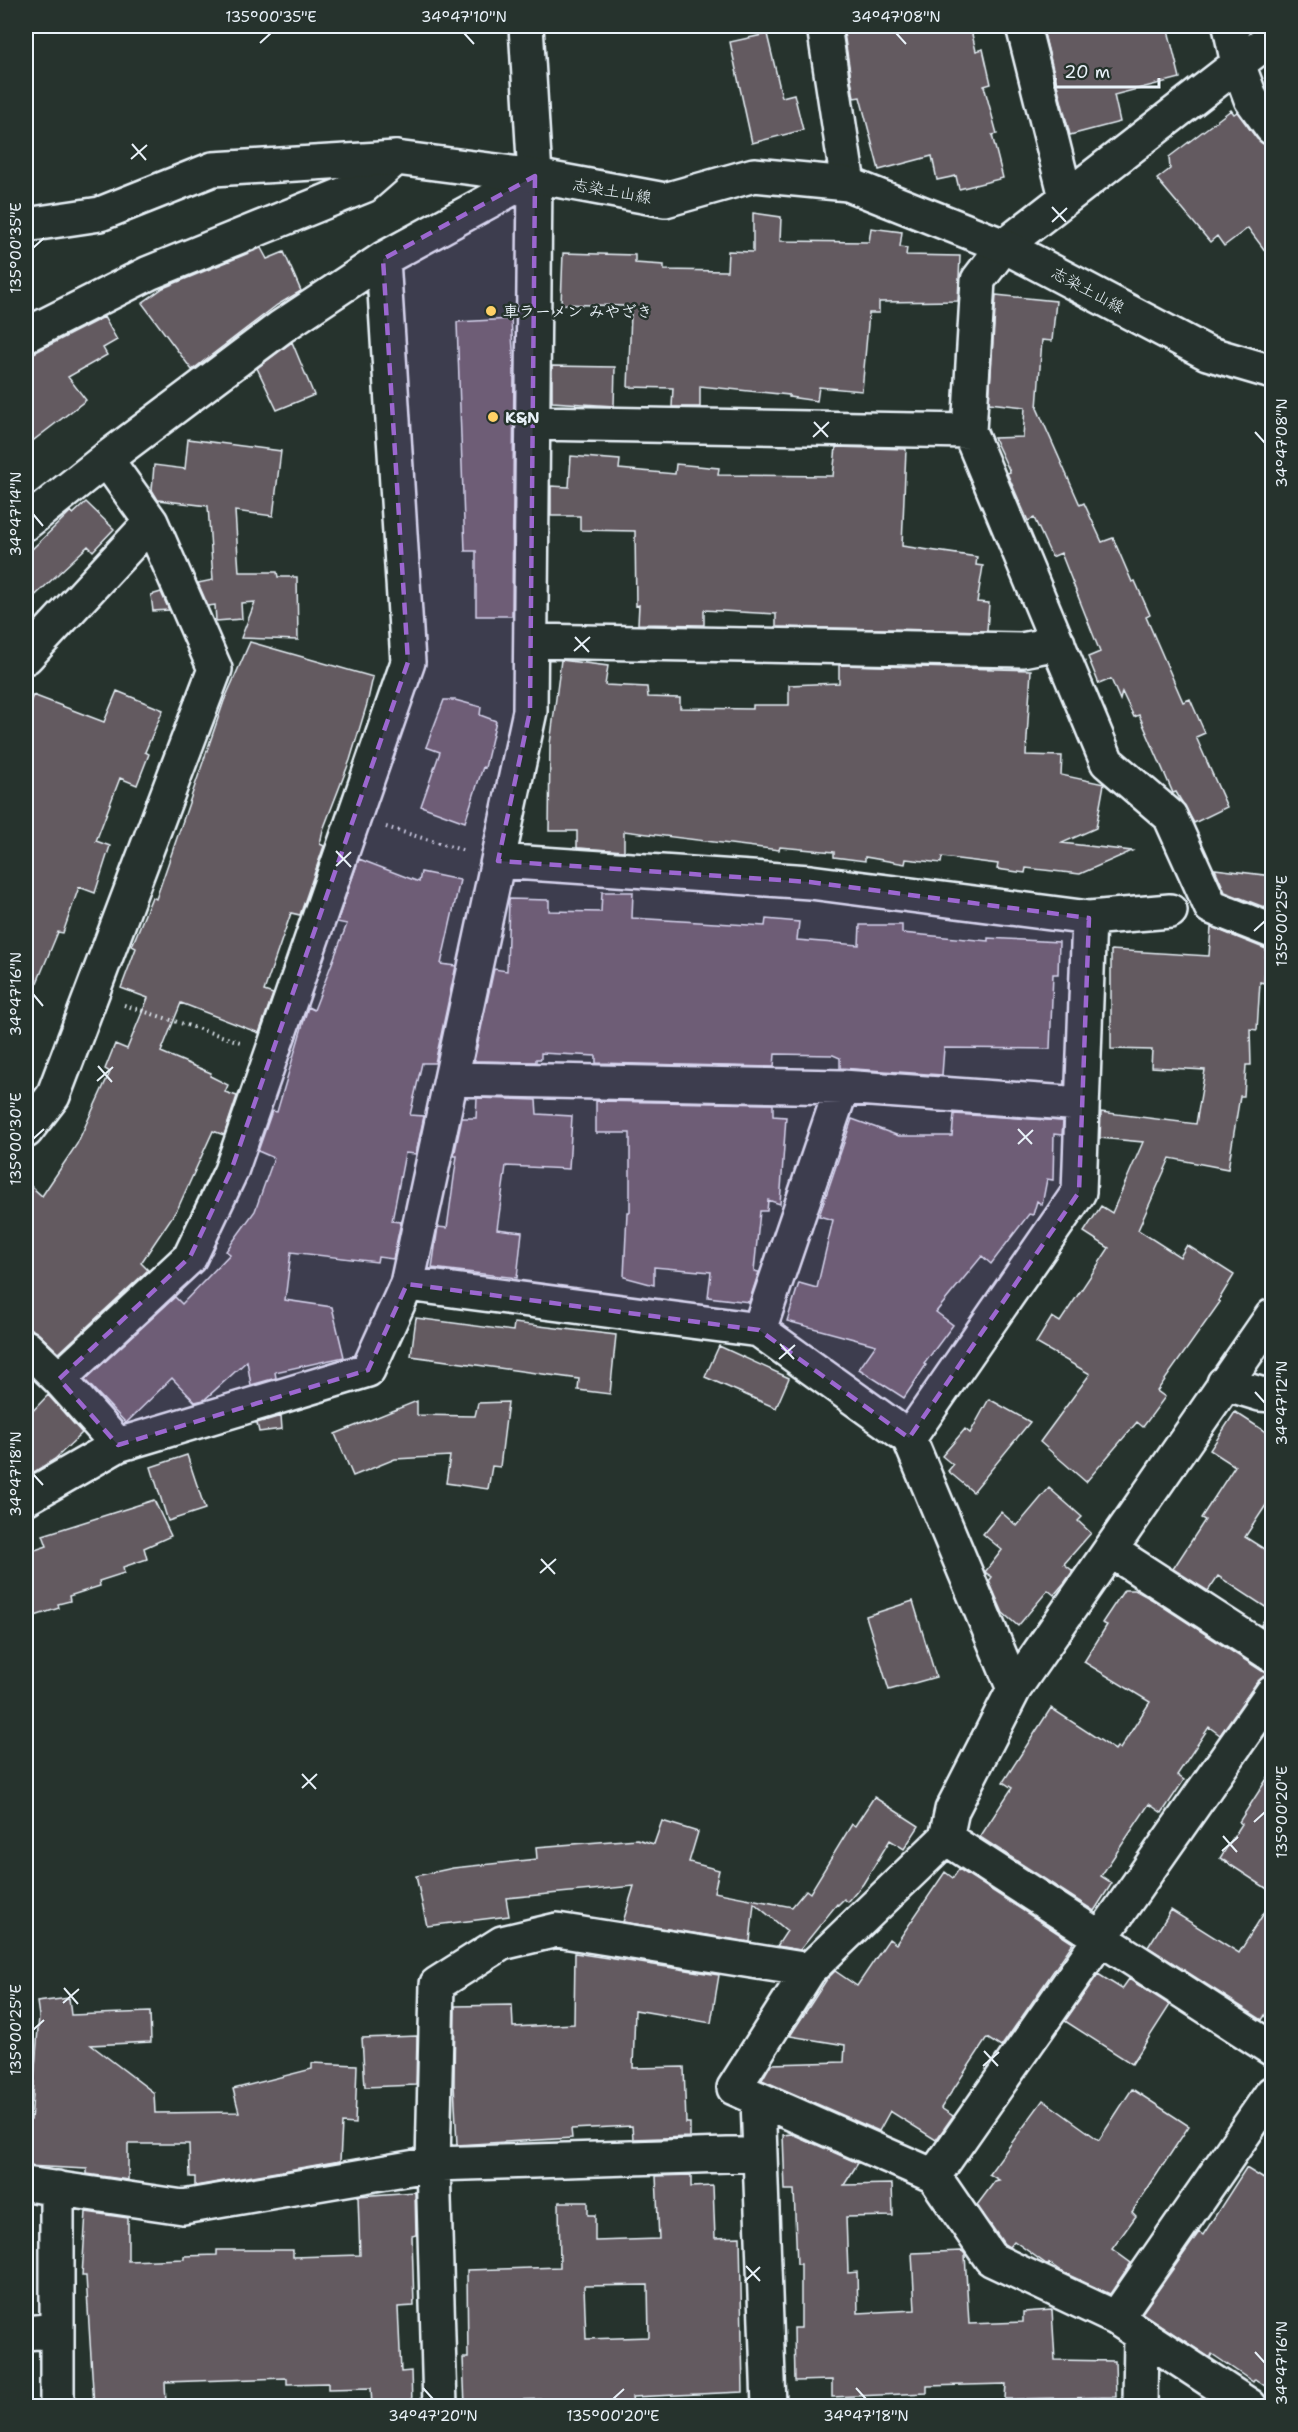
<svg xmlns="http://www.w3.org/2000/svg" width="1298" height="2432" viewBox="0 0 1298 2432" font-family="'Shantell Sans','Klee One',sans-serif">
  <style>
    .building { fill: #635a60; stroke: #e8f1f8; stroke-width: 1.5; fill-rule: evenodd }
    .lines { fill: none; stroke-linecap: round; stroke-linejoin: round }
    .minor-casing { stroke: #e8f1f8; stroke-width: 38 }
    .tertiary-casing { stroke: #e8f1f8; stroke-width: 38 }
    .secondary-casing { stroke: #e8f1f8; stroke-width: 38 }
    .path { stroke: #e8f1f8; stroke-width: 4; stroke-dasharray: 1.5 4.5; stroke-linecap: butt }
    .minor { stroke: #26332d; stroke-width: 33 }
    .tertiary { stroke: #26332d; stroke-width: 33 }
    .secondary { stroke: #26332d; stroke-width: 33 }
    .marked { fill: #9c67d0; fill-opacity: 0.2; stroke: #9c67d0; stroke-width: 4.5; stroke-dasharray: 12 8; stroke-linejoin: round }
    .ticks { fill: none; stroke: #e8f1f8; stroke-width: 2 }
    .poi-dot { fill: #ffd166; stroke: #26332d; stroke-width: 2 }
    .labels { text-anchor: middle; dominant-baseline: central; stroke-width: 5; stroke-linejoin: round; paint-order: stroke }
    .street-label { font-size: 16px; fill: #e8f1f8; stroke: #26332d }
    .poi-label { font-size: 16px; font-weight: bold; fill: #e8f1f8; stroke: #26332d; text-anchor: start }
    .neatline { fill: none; stroke: #e8f1f8; stroke-width: 2 }
    .ticks-label { font-size: 15px; text-anchor: middle; fill: #e8f1f8 }
  </style>
  <rect width="100%" height="100%" fill="#26332d"/>
  <filter id="ink" filterUnits="userSpaceOnUse"><feTurbulence type="fractalNoise" baseFrequency=".0167" numOctaves="2"/><feDisplacementMap in="SourceGraphic" scale="12" xChannelSelector="R" yChannelSelector="G"/><feConvolveMatrix kernelMatrix="1 2 1 2 8 2 1 2 1" color-interpolation-filters="sRGB"/></filter>
  <g filter="url(#ink)">
    <path class="building" d="M 843,26 L 970,26 L 976,51 L 983,49 L 991,84 L 984,86 L 997,134 L 992,135 L 1003,178 L 959,189 L 956,176 L 937,180 L 932,156 L 879,170 L 860,97 L 854,98 Z
      M 1042,26 L 1167,26 L 1180,78 L 1114,95 L 1120,122 L 1070,135 Z
      M 767,34 L 782,97 L 794,94 L 803,130 L 752,143 L 730,42 Z
      M 1231,110 L 1234,114 L 1237,112 L 1257,139 L 1272,147 L 1272,260 L 1248,228 L 1224,246 L 1217,236 L 1210,242 L 1157,179 L 1170,169 L 1169,157 Z
      M 753,213 L 781,217 L 780,241 L 869,242 L 871,228 L 902,232 L 900,247 L 907,248 L 906,255 L 960,256 L 958,301 L 879,302 L 879,313 L 869,313 L 862,391 L 819,387 L 817,401 L 789,397 L 789,395 L 700,386 L 700,407 L 672,407 L 673,388 L 628,387 L 631,314 L 624,313 L 624,306 L 561,304 L 563,253 L 635,255 L 635,263 L 664,265 L 664,270 L 727,271 L 728,251 L 753,252 Z
      M 261,248 L 267,259 L 284,252 L 301,291 L 277,305 L 192,370 L 142,303 L 163,288 Z
      M 996,295 L 1056,301 L 1052,341 L 1042,340 L 1037,408 L 1080,505 L 1084,503 L 1102,542 L 1113,538 L 1132,582 L 1135,581 L 1150,615 L 1146,617 L 1183,702 L 1190,699 L 1205,733 L 1196,737 L 1227,807 L 1194,823 L 1176,792 L 1173,793 L 1139,715 L 1134,717 L 1122,692 L 1120,700 L 1111,679 L 1099,684 L 1088,657 L 1100,652 L 1061,553 L 1052,557 L 1034,518 L 1028,521 L 1007,473 L 1010,472 L 994,438 L 1023,437 L 1025,407 L 989,403 Z
      M 104,317 L 117,340 L 103,348 L 107,355 L 68,377 L 86,400 L 26,446 L 26,357 Z
      M 511,319 L 514,365 L 512,616 L 476,616 L 476,551 L 465,551 L 457,322 Z
      M 292,342 L 314,395 L 277,410 L 257,368 Z
      M 552,366 L 615,367 L 614,406 L 552,402 Z
      M 188,439 L 281,451 L 273,516 L 235,511 L 239,572 L 277,572 L 278,577 L 297,577 L 298,640 L 241,638 L 255,602 L 241,603 L 242,619 L 216,621 L 215,605 L 208,606 L 198,583 L 213,580 L 208,506 L 158,500 L 152,490 L 154,465 L 185,469 Z
      M 836,447 L 906,449 L 902,546 L 977,557 L 976,565 L 983,566 L 977,602 L 989,603 L 987,631 L 776,627 L 776,614 L 704,610 L 704,625 L 638,624 L 639,605 L 636,606 L 635,531 L 580,530 L 580,516 L 551,516 L 551,486 L 569,487 L 571,456 L 620,460 L 619,469 L 675,474 L 676,464 L 719,468 L 718,475 L 833,476 Z
      M 86,502 L 114,529 L 93,551 L 88,546 L 26,604 L 26,555 L 71,511 L 73,514 Z
      M 161,592 L 169,610 L 153,611 L 151,595 Z
      M 250,642 L 373,677 L 367,704 L 350,760 L 323,830 L 320,844 L 324,846 L 300,915 L 291,913 L 264,991 L 273,994 L 259,1033 L 181,1003 L 161,1052 L 211,1073 L 210,1076 L 228,1085 L 225,1092 L 237,1096 L 224,1135 L 213,1131 L 178,1208 L 141,1263 L 148,1270 L 59,1353 L 39,1334 L 26,1326 L 26,1182 L 42,1196 L 77,1144 L 110,1072 L 105,1069 L 115,1044 L 127,1049 L 148,998 L 121,988 L 136,948 L 132,946 L 152,897 L 156,899 L 224,701 Z
      M 561,660 L 608,666 L 605,685 L 647,687 L 648,697 L 680,698 L 680,708 L 753,709 L 753,705 L 789,705 L 789,685 L 839,683 L 839,665 L 1031,670 L 1026,755 L 1062,756 L 1061,775 L 1104,784 L 1096,828 L 1062,843 L 1132,851 L 1080,874 L 1026,868 L 1025,873 L 997,869 L 998,864 L 942,857 L 941,863 L 906,859 L 905,864 L 865,857 L 865,861 L 834,857 L 834,852 L 780,847 L 779,850 L 624,831 L 624,851 L 577,848 L 577,831 L 549,831 L 550,744 Z
      M 117,691 L 163,710 L 145,752 L 149,754 L 137,785 L 120,778 L 96,841 L 110,846 L 95,893 L 79,887 L 63,933 L 58,932 L 26,1009 L 26,713 L 33,695 L 104,722 Z
      M 444,700 L 455,700 L 481,707 L 480,715 L 496,721 L 485,768 L 483,767 L 465,822 L 421,806 L 440,752 L 426,747 Z
      M 359,859 L 419,882 L 421,872 L 460,880 L 441,964 L 456,966 L 435,1063 L 422,1063 L 410,1115 L 424,1116 L 416,1154 L 405,1153 L 392,1221 L 401,1222 L 393,1259 L 378,1257 L 377,1262 L 291,1252 L 285,1300 L 332,1307 L 344,1357 L 275,1372 L 276,1378 L 251,1385 L 247,1361 L 204,1400 L 195,1402 L 172,1378 L 126,1423 L 85,1380 L 175,1297 L 182,1304 L 230,1254 L 226,1251 L 255,1211 L 274,1158 L 258,1151 L 272,1111 L 277,1112 L 308,1007 L 314,1010 L 347,924 L 337,922 Z
      M 1215,869 L 1272,876 L 1272,908 L 1269,909 L 1225,892 Z
      M 602,892 L 633,892 L 632,918 L 765,926 L 766,919 L 799,922 L 797,940 L 859,945 L 860,925 L 902,925 L 902,933 L 988,941 L 988,938 L 1059,942 L 1058,974 L 1053,974 L 1050,1049 L 944,1048 L 942,1075 L 840,1068 L 840,1058 L 833,1055 L 775,1054 L 774,1067 L 596,1063 L 596,1056 L 541,1053 L 541,1059 L 536,1059 L 536,1062 L 474,1061 L 494,969 L 507,971 L 509,899 L 549,900 L 549,911 L 601,912 Z
      M 1211,927 L 1266,949 L 1264,983 L 1260,982 L 1257,1030 L 1250,1029 L 1251,1065 L 1246,1065 L 1244,1096 L 1240,1096 L 1228,1169 L 1170,1158 L 1138,1230 L 1180,1257 L 1187,1245 L 1234,1275 L 1218,1301 L 1220,1302 L 1157,1391 L 1165,1397 L 1143,1427 L 1137,1422 L 1086,1482 L 1040,1442 L 1090,1374 L 1036,1343 L 1052,1317 L 1060,1322 L 1109,1248 L 1084,1232 L 1101,1206 L 1112,1213 L 1143,1142 L 1100,1138 L 1101,1112 L 1196,1124 L 1205,1070 L 1151,1067 L 1152,1050 L 1111,1049 L 1111,950 L 1209,956 Z
      M 477,1098 L 536,1100 L 537,1114 L 572,1116 L 569,1169 L 506,1166 L 497,1229 L 522,1232 L 517,1278 L 432,1268 L 438,1227 L 447,1228 L 457,1156 L 454,1156 L 462,1118 L 476,1118 Z
      M 596,1101 L 773,1104 L 773,1116 L 786,1117 L 780,1204 L 768,1200 L 767,1211 L 760,1211 L 754,1271 L 759,1272 L 749,1302 L 708,1297 L 711,1272 L 654,1267 L 654,1285 L 624,1277 L 627,1212 L 630,1212 L 630,1133 L 596,1133 Z
      M 954,1114 L 1063,1121 L 1062,1135 L 1054,1134 L 1053,1180 L 1047,1179 L 1042,1205 L 1037,1201 L 1033,1215 L 1029,1214 L 991,1264 L 982,1256 L 936,1312 L 953,1325 L 924,1364 L 926,1365 L 904,1398 L 859,1369 L 876,1345 L 787,1321 L 799,1283 L 817,1288 L 833,1220 L 819,1216 L 852,1119 L 899,1136 L 952,1136 Z
      M 416,1318 L 513,1331 L 514,1323 L 616,1335 L 610,1394 L 578,1390 L 579,1379 L 411,1356 Z
      M 719,1346 L 789,1378 L 776,1408 L 705,1377 Z
      M 48,1395 L 82,1433 L 55,1459 L 26,1477 L 26,1418 Z
      M 989,1399 L 1030,1422 L 973,1492 L 948,1471 L 953,1465 L 942,1456 L 965,1429 L 970,1433 Z
      M 417,1401 L 417,1415 L 475,1416 L 478,1403 L 508,1402 L 500,1467 L 492,1466 L 488,1489 L 446,1483 L 450,1456 L 395,1459 L 353,1476 L 335,1434 Z
      M 1235,1412 L 1272,1436 L 1272,1496 L 1245,1537 L 1272,1554 L 1272,1633 L 1261,1625 L 1270,1610 L 1218,1576 L 1208,1591 L 1173,1569 L 1205,1520 L 1201,1518 L 1235,1466 L 1210,1450 Z
      M 281,1416 L 282,1429 L 259,1432 L 257,1423 Z
      M 187,1455 L 205,1509 L 168,1521 L 151,1467 Z
      M 1049,1488 L 1082,1517 L 1078,1521 L 1091,1533 L 1064,1564 L 1073,1571 L 1065,1582 L 1054,1595 L 1048,1590 L 1018,1626 L 1003,1613 L 989,1581 L 992,1577 L 985,1572 L 1002,1550 L 983,1534 L 1001,1512 L 1017,1526 Z
      M 154,1500 L 171,1536 L 144,1548 L 147,1559 L 123,1567 L 124,1573 L 99,1581 L 100,1586 L 69,1596 L 70,1601 L 58,1604 L 59,1608 L 26,1619 L 26,1553 L 47,1546 L 43,1535 Z
      M 1124,1590 L 1135,1590 L 1153,1600 L 1262,1671 L 1272,1674 L 1264,1676 L 1257,1682 L 1220,1735 L 1209,1727 L 1177,1775 L 1184,1780 L 1162,1813 L 1149,1804 L 1101,1876 L 1112,1883 L 1094,1911 L 980,1837 L 1012,1788 L 1003,1782 L 1051,1708 L 1115,1750 L 1117,1747 L 1120,1749 L 1150,1702 L 1084,1662 L 1107,1625 L 1102,1623 Z
      M 913,1601 L 936,1677 L 889,1690 L 866,1616 Z
      M 1272,1771 L 1272,1892 L 1220,1858 L 1242,1824 L 1239,1822 Z
      M 874,1797 L 919,1826 L 904,1849 L 890,1840 L 863,1884 L 848,1902 L 844,1899 L 838,1905 L 837,1904 L 800,1950 L 777,1946 L 787,1931 L 754,1903 L 750,1942 L 623,1922 L 634,1886 L 506,1898 L 509,1916 L 427,1926 L 416,1876 L 453,1868 L 537,1859 L 536,1847 L 637,1839 L 654,1844 L 662,1821 L 698,1832 L 689,1862 L 719,1870 L 714,1892 L 792,1907 L 806,1890 L 810,1893 L 852,1824 L 855,1826 Z
      M 959,1869 L 1073,1943 L 1001,2047 L 987,2038 L 941,2108 L 953,2116 L 936,2140 L 890,2111 L 879,2131 L 762,2080 L 771,2064 L 844,2062 L 845,2045 L 790,2036 L 827,1979 L 835,1971 L 857,1986 L 889,1939 L 896,1944 L 945,1872 L 953,1878 Z
      M 1272,1900 L 1272,2004 L 1262,2020 L 1148,1947 L 1171,1910 L 1239,1953 Z
      M 575,1953 L 719,1975 L 711,2023 L 635,2010 L 633,2068 L 684,2067 L 686,2123 L 690,2123 L 690,2137 L 633,2139 L 632,2126 L 571,2129 L 572,2138 L 457,2145 L 454,2084 L 455,2006 L 512,2005 L 513,2027 L 574,2024 Z
      M 1098,1974 L 1122,1989 L 1129,1979 L 1170,2005 L 1132,2064 L 1065,2021 Z
      M 69,1998 L 71,2015 L 150,2012 L 151,2042 L 91,2045 L 154,2093 L 155,2113 L 239,2112 L 233,2089 L 312,2069 L 312,2063 L 357,2065 L 355,2124 L 342,2123 L 340,2161 L 195,2186 L 195,2177 L 190,2177 L 189,2144 L 128,2144 L 128,2180 L 87,2174 L 87,2169 L 26,2166 L 26,2120 L 31,2120 L 39,2016 L 37,2002 Z
      M 417,2036 L 416,2085 L 365,2087 L 362,2038 Z
      M 1132,2089 L 1189,2126 L 1132,2212 L 1136,2216 L 1112,2249 L 1131,2263 L 1110,2294 L 1062,2272 L 1049,2263 L 1049,2266 L 1014,2241 L 1009,2247 L 1004,2244 L 977,2205 L 995,2181 L 999,2180 L 989,2174 L 1043,2100 L 1099,2140 Z
      M 792,2134 L 858,2163 L 844,2185 L 892,2184 L 893,2216 L 846,2217 L 848,2273 L 857,2272 L 858,2313 L 915,2310 L 912,2253 L 962,2251 L 965,2254 L 969,2324 L 1023,2322 L 1023,2312 L 1052,2310 L 1055,2360 L 1115,2361 L 1116,2397 L 1005,2399 L 1006,2384 L 927,2386 L 927,2393 L 832,2397 L 832,2380 L 795,2381 L 794,2328 L 801,2328 L 801,2264 L 797,2264 L 794,2190 L 785,2190 L 783,2135 Z
      M 1246,2168 L 1272,2184 L 1272,2391 L 1255,2379 L 1253,2382 L 1212,2354 L 1210,2358 L 1142,2313 L 1199,2232 L 1203,2235 Z
      M 691,2175 L 691,2187 L 713,2186 L 715,2238 L 740,2237 L 743,2392 L 632,2397 L 633,2403 L 591,2404 L 591,2406 L 560,2406 L 560,2399 L 504,2400 L 504,2404 L 465,2406 L 463,2358 L 468,2358 L 467,2270 L 560,2267 L 559,2202 L 588,2202 L 588,2215 L 595,2215 L 595,2241 L 659,2239 L 656,2176 ZM 648,2285 L 649,2337 L 586,2339 L 584,2286 Z
      M 415,2192 L 416,2235 L 412,2236 L 414,2306 L 398,2307 L 401,2372 L 411,2371 L 412,2404 L 372,2406 L 371,2388 L 328,2389 L 328,2383 L 287,2384 L 287,2378 L 165,2382 L 166,2404 L 94,2406 L 86,2276 L 82,2276 L 86,2212 L 128,2218 L 128,2261 L 184,2259 L 184,2256 L 217,2255 L 217,2250 L 293,2250 L 293,2257 L 360,2255 L 358,2196 Z"/>
    <g class="lines">
      <g class="minor-casing">
        <path id="minor" d="M 824,26 L 848,184
          M 1023,26 L 1066,197
          M 1230,26 L 1238,64 L 1004,246 L 978,280 L 969,431 L 1107,762 L 1170,816 L 1211,907 L 1272,931
          M 1272,38 L 1238,64 L 1251,99 L 1272,128
          M 26,335 L 149,273 L 364,186 L 396,158
          M 534,423 L 969,431
          M 26,523 L 106,459 L 281,327 L 383,259 L 535,176 L 530,711 L 407,1284 L 368,1370 L 118,1445 L 26,1498
          M 531,641 L 1022,650 L 1058,643
          M 26,657 L 151,522
          M 498,861 L 810,882 L 1089,918 L 1079,1192 L 909,1438
          M 1089,918 L 1170,911
          M 451,1079 L 842,1087 L 1082,1104
          M 26,1131 L 53,1096 L 215,669 L 151,522 L 106,459
          M 407,1284 L 759,1330 L 909,1438 L 1014,1689
          M 759,1330 L 842,1087
          M 26,1347 L 59,1379 L 118,1445
          M 59,1379 L 190,1257 L 231,1171 L 408,662 L 383,259
          M 1224,1383 L 1260,1394 L 1272,1395
          M 1110,1550 L 1272,1655
          M 946,1838 L 1272,2049
          M 758,2099 L 769,2406
          M 934,2176 L 1272,1693
          M 26,2184 L 183,2207 L 433,2164 L 760,2154
          M 57,2188 L 57,2406
          M 1116,2318 L 1272,2093
          M 26,2333 L 57,2330
          M 440,2406 L 433,2164 L 437,1984 L 502,1943 L 557,1930 L 809,1970
          M 1140,2406 L 1141,2335
          M 1250,2406 L 1116,2318 L 991,2259 L 934,2176 L 734,2088 L 809,1970 L 946,1838 L 952,1810 L 1014,1689 L 1272,1316"/>
      </g>
      <g class="tertiary-casing">
        <path id="tertiary" d="M 526,26 L 535,176"/>
      </g>
      <g class="secondary-casing">
        <path id="secondary" d="M 26,225 L 100,214 L 213,169 L 396,158 L 535,176 L 665,200 L 754,175 L 848,184 L 1004,246 L 1207,353 L 1272,372"/>
      </g>
      <path class="path" d="M 386,827 L 465,851
        M 124,1005 L 240,1042"/>
      <use href="#minor" class="minor"/>
      <use href="#tertiary" class="tertiary"/>
      <use href="#secondary" class="secondary"/>
    </g>
  </g>
  <path class="marked" d="M 535,176 L 530,711 L 498,861 L 810,882 L 1089,918 L 1079,1192 L 909,1438 L 759,1330 L 407,1284 L 368,1370 L 118,1445 L 59,1379 L 190,1257 L 231,1171 L 408,662 L 383,259 Z"/>
  <path class="ticks" d="M 464,33 L 474,44M 896,33 L 906,44M 260,43 L 271,33M 132,144 L 146,160M 131,159 L 147,145M 1052,207 L 1066,222M 1052,222 L 1067,208M 33,248 L 44,238M 814,422 L 828,437M 1255,432 L 1265,443M 813,437 L 829,422M 33,514 L 43,526M 575,637 L 589,652M 574,651 L 590,637M 336,851 L 351,867M 336,866 L 351,852M 1254,931 L 1265,921M 33,994 L 43,1006M 98,1066 L 112,1082M 97,1081 L 113,1067M 1018,1129 L 1032,1144M 33,1139 L 44,1129M 1018,1144 L 1033,1130M 780,1344 L 794,1359M 779,1359 L 795,1345M 1255,1392 L 1265,1403M 33,1474 L 43,1485M 541,1559 L 555,1574M 540,1573 L 556,1559M 302,1774 L 316,1789M 302,1788 L 317,1774M 1254,1822 L 1265,1812M 1223,1836 L 1237,1852M 1222,1851 L 1238,1837M 64,1988 L 78,2004M 63,2003 L 79,1989M 33,2030 L 44,2020M 984,2051 L 998,2066M 983,2066 L 999,2052M 746,2266 L 760,2281M 745,2281 L 760,2267M 1255,2352 L 1265,2363M 423,2388 L 433,2399M 856,2388 L 866,2399M 613,2399 L 624,2389"/>
  <g class="poi-dot">
    <circle cx="491" cy="311" r="6"/>
    <circle cx="493" cy="417" r="6"/>
  </g>
  <g class="labels">
    <g class="street-label">
      <text transform="translate(612 191) rotate(10)">志染土山線</text>
      <text transform="translate(1088 290) rotate(28)">志染土山線</text>
    </g>
    <g class="poi-label">
      <text x="503" y="311">車ラーメン みやざき</text>
      <text x="505" y="417">K&amp;N</text>
    </g>
  </g>
  <rect width="1298" height="2432" fill="none" stroke="#26332d" stroke-width="66"/>
  <path d="M1055 78v9h104v-9" fill="none" stroke="#e8f1f8" stroke-width="3"/>
  <text x="1064" y="78" font-size="18" fill="#e8f1f8" stroke="#26332d" stroke-width="4.5" paint-order="stroke">20 m</text>
  <rect x="33" y="33" width="1232" height="2366" class="neatline"/>
  <g class="ticks-label">
    <text x="271" y="22">135°00'35"E</text>
    <text x="464" y="22">34°47'10"N</text>
    <text x="896" y="22">34°47'08"N</text>
    <text transform="translate(16 248) rotate(-90)" y="5">135°00'35"E</text>
    <text transform="translate(1282 443) rotate(-90)" y="5">34°47'08"N</text>
    <text transform="translate(16 514) rotate(-90)" y="5">34°47'14"N</text>
    <text transform="translate(1282 921) rotate(-90)" y="5">135°00'25"E</text>
    <text transform="translate(16 994) rotate(-90)" y="5">34°47'16"N</text>
    <text transform="translate(16 1139) rotate(-90)" y="5">135°00'30"E</text>
    <text transform="translate(1282 1403) rotate(-90)" y="5">34°47'12"N</text>
    <text transform="translate(16 1474) rotate(-90)" y="5">34°47'18"N</text>
    <text transform="translate(1282 1812) rotate(-90)" y="5">135°00'20"E</text>
    <text transform="translate(16 2030) rotate(-90)" y="5">135°00'25"E</text>
    <text transform="translate(1282 2363) rotate(-90)" y="5">34°47'16"N</text>
    <text x="433" y="2421">34°47'20"N</text>
    <text x="613" y="2421">135°00'20"E</text>
    <text x="866" y="2421">34°47'18"N</text>
  </g>
</svg>
